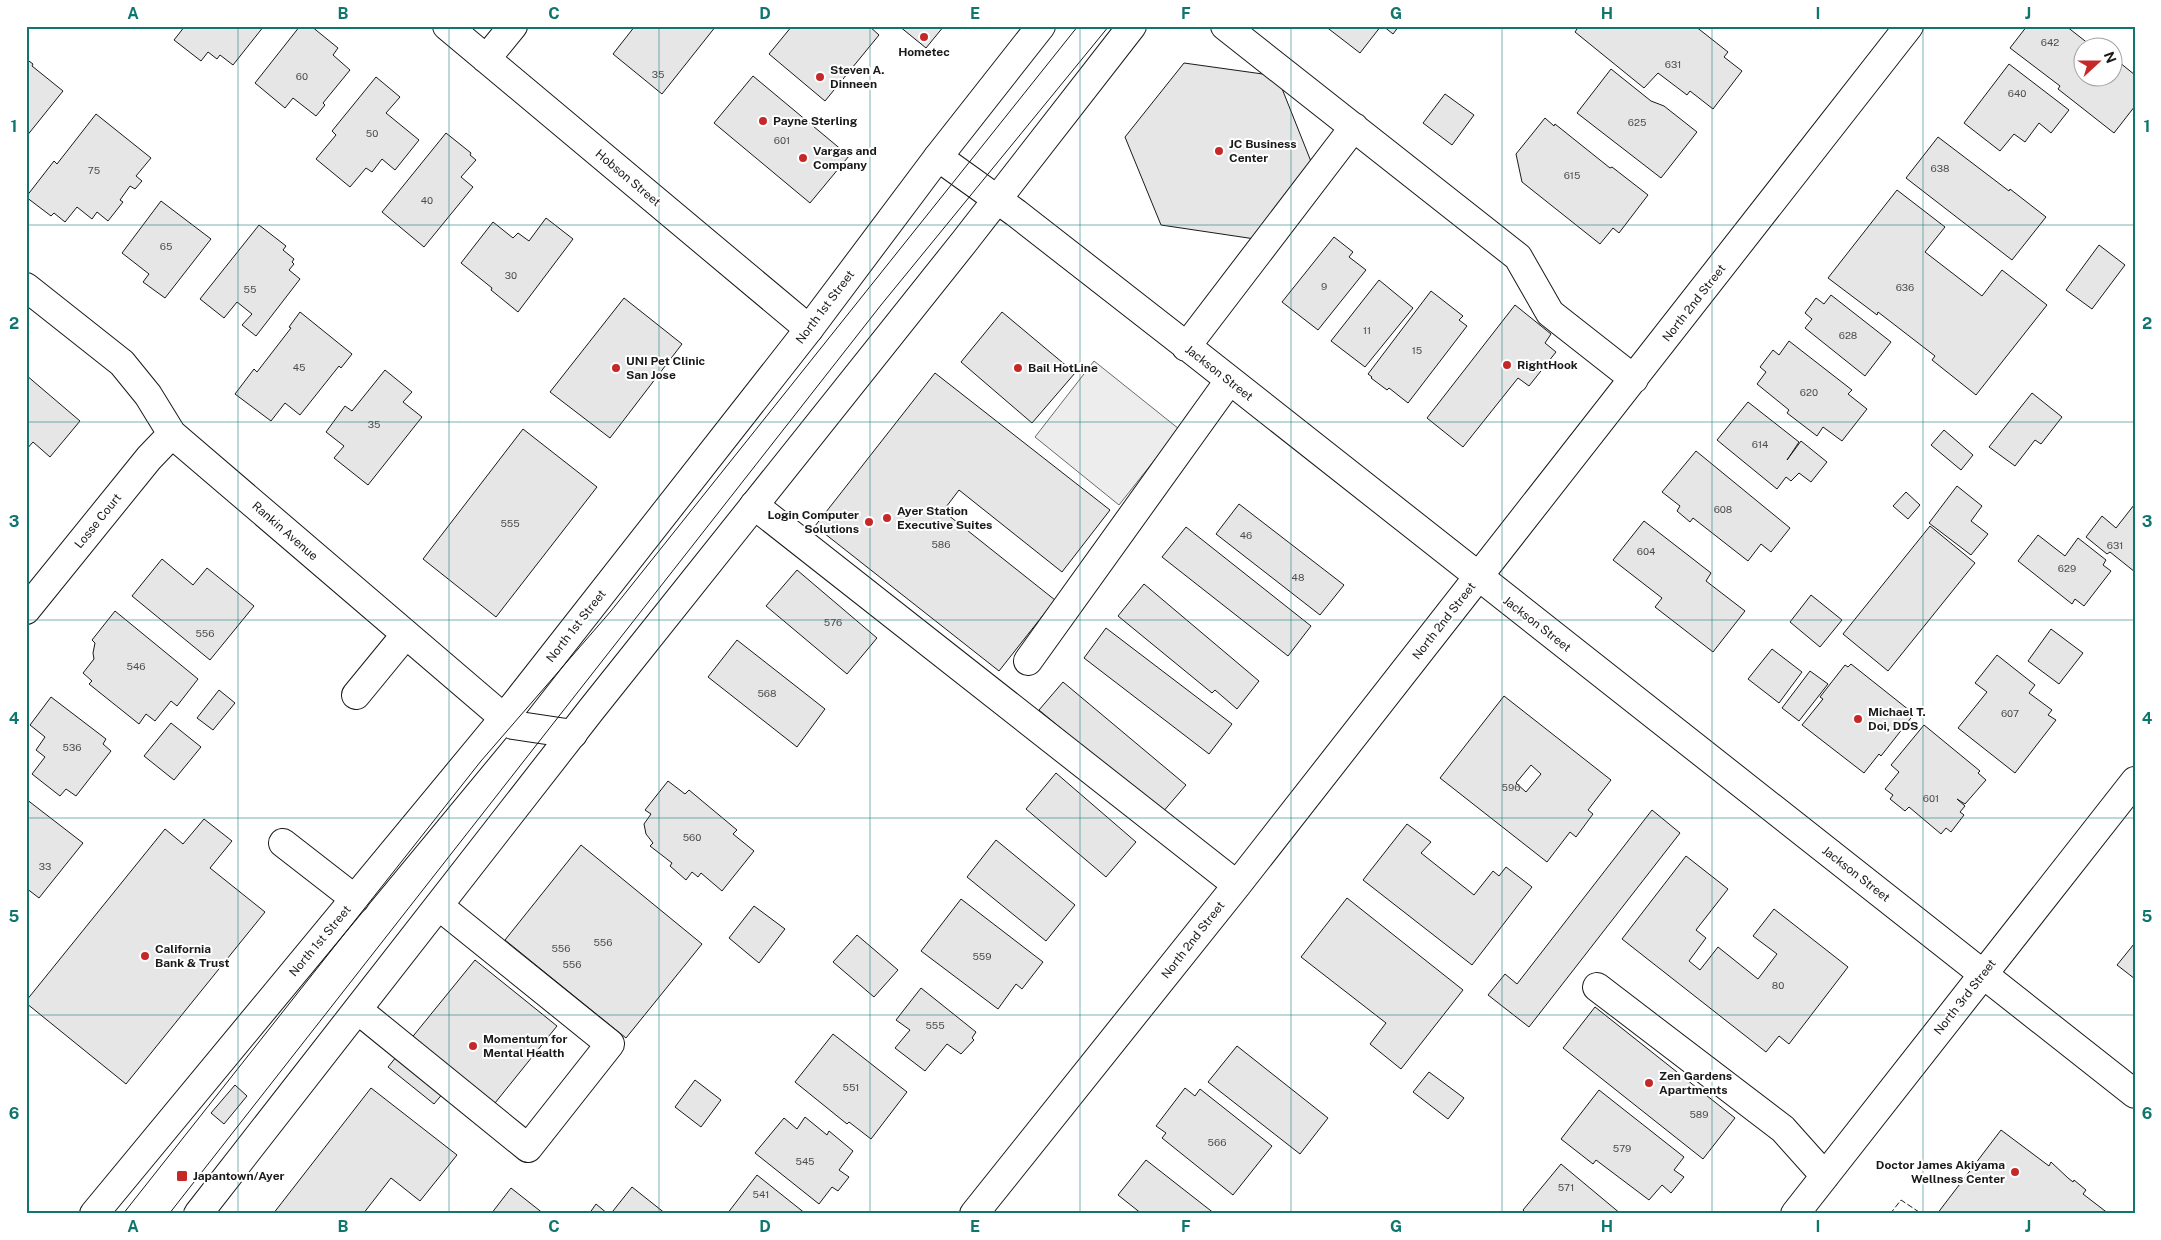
<svg xmlns="http://www.w3.org/2000/svg" width="2161" height="1240" viewBox="0 0 2161 1240" font-family="'Public Sans',sans-serif">
  <style>
    .parking { fill: #ededed; stroke: #6a6a6a }
    .building { fill: #e6e6e6; stroke: #1a1a1a; fill-rule: evenodd }
    .lines { fill: none; stroke-linecap: round; stroke-linejoin: round }
    .minor-casing { stroke: #1a1a1a; stroke-width: 30 }
    .major-casing { stroke: #1a1a1a; stroke-width: 30 }
    .minor { stroke: #fff; stroke-width: 28 }
    .major { stroke: #fff; stroke-width: 28 }
    .tram { stroke: #1a1a1a; stroke-width: 1 }
    .fence { stroke: #1a1a1a; stroke-width: 1; stroke-dasharray: 6 2.5; stroke-linecap: butt }
    .grid { fill: none; stroke: #0f766e; stroke-width: 1; stroke-opacity: 0.55 }
    .poi-dot { fill: #c62828; stroke: #fff; stroke-width: 2 }
    .labels { text-anchor: middle; dominant-baseline: central; stroke-width: 4; stroke-linejoin: round; paint-order: stroke }
    .number-label { font-size: 10px; fill: #4d4d4d }
    .poi-label { font-size: 12px; font-weight: bold; fill: #1a1a1a; stroke: #fff; text-anchor: start }
    .street-label { font-size: 12px; fill: #1a1a1a; stroke: #fff }
    .neatline { fill: none; stroke: #0f766e; stroke-width: 2 }
    .grid-label { font-size: 16px; text-anchor: middle; font-weight: bold; fill: #0f766e }
  </style>
  <rect width="100%" height="100%" fill="#fff"/>
  <path class="parking" d="M 1094,361 L 1179,429 L 1119,505 L 1035,437 Z"/>
  <path class="building" d="M 185,26 L 264,26 L 233,65 L 220,55 L 217,59 L 208,52 L 201,61 L 174,40 Z
    M 300,26 L 311,26 L 338,48 L 333,55 L 350,70 L 323,103 L 325,105 L 316,116 L 293,98 L 285,108 L 255,83 Z
    M 635,26 L 716,26 L 662,94 L 613,54 Z
    M 792,26 L 869,26 L 879,35 L 825,101 L 769,54 Z
    M 899,26 L 944,26 L 926,48 Z
    M 1325,26 L 1381,26 L 1360,53 Z
    M 1383,26 L 1399,26 L 1393,34 Z
    M 1579,26 L 1695,26 L 1728,52 L 1724,57 L 1742,71 L 1713,109 L 1690,91 L 1687,95 L 1658,73 L 1644,88 L 1575,32 Z
    M 2027,26 L 2066,26 L 2094,48 L 2084,48 L 2084,78 L 2114,78 L 2114,58 L 2135,75 L 2135,106 L 2114,133 L 2058,89 L 2060,86 L 2010,48 Z
    M 26,59 L 33,64 L 32,66 L 63,91 L 26,137 Z
    M 1184,63 L 1277,76 L 1312,164 L 1255,239 L 1161,225 L 1125,137 Z
    M 2009,64 L 2069,110 L 2051,133 L 2039,123 L 2025,142 L 2014,134 L 2000,151 L 1964,123 Z
    M 1611,69 L 1651,101 L 1664,106 L 1697,132 L 1661,178 L 1577,113 Z
    M 753,76 L 849,156 L 810,203 L 714,123 Z
    M 376,77 L 400,97 L 386,113 L 419,140 L 395,170 L 382,159 L 372,172 L 366,168 L 350,187 L 316,159 L 336,135 L 332,131 Z
    M 1445,94 L 1474,115 L 1452,145 L 1423,123 Z
    M 96,114 L 151,158 L 136,176 L 142,181 L 135,189 L 130,186 L 120,200 L 123,202 L 108,221 L 97,212 L 92,219 L 77,207 L 65,222 L 54,213 L 51,216 L 26,197 L 54,161 L 57,164 Z
    M 1545,118 L 1554,126 L 1555,124 L 1610,168 L 1612,167 L 1648,195 L 1619,233 L 1613,228 L 1600,244 L 1522,182 L 1516,154 Z
    M 446,133 L 471,153 L 470,155 L 476,160 L 461,177 L 473,187 L 424,247 L 382,212 Z
    M 1938,137 L 2009,191 L 2010,189 L 2046,217 L 2012,260 L 1906,178 Z
    M 1897,190 L 1945,227 L 1925,252 L 1982,296 L 2002,270 L 2047,305 L 1976,395 L 1932,360 L 1935,356 L 1878,312 L 1877,315 L 1828,278 Z
    M 161,201 L 211,239 L 165,298 L 143,282 L 149,274 L 122,253 Z
    M 546,218 L 573,239 L 518,312 L 491,290 L 492,288 L 461,263 L 493,222 L 513,238 L 518,233 L 529,241 Z
    M 259,225 L 286,246 L 283,250 L 294,259 L 292,262 L 294,264 L 289,270 L 300,279 L 256,336 L 242,325 L 252,314 L 237,302 L 224,318 L 200,299 Z
    M 1334,237 L 1353,252 L 1349,257 L 1366,270 L 1318,330 L 1282,302 Z
    M 2099,245 L 2125,265 L 2092,309 L 2066,290 Z
    M 1379,280 L 1413,308 L 1365,367 L 1331,341 Z
    M 1431,291 L 1463,316 L 1459,320 L 1467,326 L 1408,403 L 1389,388 L 1387,390 L 1371,378 L 1372,377 L 1368,374 Z
    M 1831,295 L 1891,342 L 1865,376 L 1805,328 L 1812,319 L 1805,313 L 1816,298 L 1824,304 Z
    M 624,298 L 682,344 L 610,438 L 550,392 Z
    M 1515,305 L 1551,334 L 1545,343 L 1556,352 L 1529,386 L 1518,378 L 1463,447 L 1427,418 Z
    M 300,312 L 352,354 L 341,368 L 339,366 L 300,415 L 285,403 L 271,421 L 235,394 L 254,369 L 257,372 L 291,328 L 289,327 Z
    M 1002,312 L 1075,373 L 1032,423 L 961,362 Z
    M 1789,341 L 1852,390 L 1848,394 L 1867,409 L 1842,441 L 1823,427 L 1817,436 L 1787,413 L 1789,410 L 1757,384 L 1766,372 L 1760,367 L 1773,350 L 1779,355 Z
    M 385,370 L 412,392 L 403,402 L 422,417 L 368,485 L 334,458 L 344,446 L 326,432 L 345,406 L 352,411 Z
    M 935,373 L 1110,510 L 1062,572 L 959,490 L 943,511 L 1055,600 L 999,671 L 815,526 Z
    M 26,375 L 80,421 L 50,457 L 33,442 L 26,450 Z
    M 2032,393 L 2062,417 L 2041,444 L 2035,440 L 2015,466 L 1989,447 Z
    M 1748,402 L 1799,442 L 1787,460 L 1801,441 L 1827,462 L 1811,482 L 1799,473 L 1791,481 L 1786,477 L 1777,489 L 1717,440 Z
    M 523,429 L 597,487 L 496,617 L 423,559 Z
    M 1944,430 L 1973,455 L 1961,470 L 1931,445 Z
    M 1696,451 L 1790,528 L 1771,552 L 1761,544 L 1748,561 L 1693,518 L 1690,522 L 1677,511 L 1680,506 L 1662,492 Z
    M 1957,486 L 1982,506 L 1971,521 L 1988,534 L 1971,555 L 1929,523 Z
    M 1906,492 L 1920,505 L 1908,519 L 1893,506 Z
    M 1239,504 L 1344,585 L 1320,615 L 1216,534 Z
    M 2134,505 L 2135,506 L 2135,572 L 2110,552 L 2107,554 L 2086,537 L 2102,516 L 2116,528 Z
    M 1644,521 L 1711,573 L 1706,581 L 1745,611 L 1713,652 L 1655,607 L 1662,598 L 1613,560 Z
    M 1930,526 L 1975,563 L 1888,671 L 1843,634 Z
    M 1186,527 L 1311,626 L 1288,656 L 1162,557 Z
    M 2038,535 L 2065,556 L 2078,538 L 2106,560 L 2103,565 L 2111,571 L 2084,606 L 2075,599 L 2072,604 L 2018,561 Z
    M 162,559 L 193,585 L 207,568 L 254,606 L 210,660 L 132,596 Z
    M 797,570 L 877,638 L 847,674 L 766,606 Z
    M 1144,584 L 1259,681 L 1237,709 L 1215,690 L 1212,693 L 1118,616 Z
    M 1811,595 L 1842,620 L 1820,647 L 1790,622 Z
    M 115,611 L 198,679 L 177,706 L 171,701 L 155,721 L 146,714 L 139,724 L 89,684 L 92,681 L 83,673 L 94,659 L 93,653 L 95,643 L 92,640 Z
    M 1106,628 L 1232,724 L 1209,754 L 1084,658 Z
    M 2051,629 L 2083,653 L 2059,684 L 2028,661 Z
    M 737,640 L 825,709 L 797,747 L 708,677 Z
    M 1772,649 L 1802,672 L 1779,703 L 1748,679 Z
    M 1997,655 L 2035,685 L 2029,693 L 2052,710 L 2048,715 L 2056,720 L 2015,773 L 1958,728 L 1987,692 L 1975,683 Z
    M 1851,664 L 1914,714 L 1881,756 L 1879,754 L 1864,773 L 1802,725 L 1823,699 L 1820,697 L 1845,665 L 1848,667 Z
    M 1810,671 L 1828,684 L 1799,721 L 1782,708 Z
    M 1063,682 L 1186,785 L 1162,813 L 1039,710 Z
    M 219,690 L 235,703 L 213,730 L 197,718 Z
    M 1504,696 L 1611,780 L 1588,810 L 1593,814 L 1576,837 L 1570,832 L 1547,862 L 1440,778 ZM 1531,765 L 1541,774 L 1526,792 L 1516,783 Z
    M 51,697 L 106,739 L 103,744 L 111,751 L 76,796 L 66,789 L 60,796 L 32,774 L 45,757 L 36,750 L 45,737 L 30,725 Z
    M 171,723 L 201,747 L 174,780 L 144,756 Z
    M 1924,725 L 1980,771 L 1978,773 L 1986,780 L 1965,804 L 1957,799 L 1965,806 L 1960,812 L 1964,815 L 1951,832 L 1946,828 L 1941,834 L 1909,807 L 1905,811 L 1890,799 L 1893,795 L 1885,789 L 1899,772 L 1891,765 Z
    M 1056,773 L 1136,842 L 1106,877 L 1026,809 Z
    M 668,781 L 685,794 L 689,790 L 737,830 L 733,834 L 754,851 L 722,891 L 701,873 L 698,877 L 692,872 L 686,880 L 670,866 L 672,863 L 650,846 L 653,843 L 646,834 L 644,824 L 651,814 L 645,810 Z
    M 26,799 L 83,843 L 39,898 L 26,888 Z
    M 1652,810 L 1680,833 L 1529,1027 L 1488,995 L 1505,974 L 1517,984 Z
    M 204,819 L 232,841 L 210,868 L 265,912 L 126,1084 L 26,1003 L 26,1001 L 165,829 L 183,844 Z
    M 1407,824 L 1431,842 L 1421,853 L 1474,895 L 1493,871 L 1499,876 L 1506,867 L 1532,887 L 1472,965 L 1363,880 Z
    M 996,840 L 1075,905 L 1046,941 L 967,877 Z
    M 581,845 L 702,944 L 626,1038 L 505,940 Z
    M 1686,856 L 1728,889 L 1696,930 L 1706,938 L 1689,961 L 1700,970 L 1718,947 L 1758,979 L 1777,954 L 1753,936 L 1774,909 L 1848,967 L 1789,1044 L 1779,1036 L 1766,1052 L 1622,939 Z
    M 1347,898 L 1463,990 L 1401,1069 L 1370,1044 L 1386,1023 L 1301,957 Z
    M 961,899 L 1043,962 L 1022,989 L 1016,984 L 998,1009 L 921,951 Z
    M 754,906 L 785,929 L 759,963 L 729,938 Z
    M 857,935 L 898,970 L 874,997 L 833,962 Z
    M 2134,944 L 2135,945 L 2135,979 L 2117,965 Z
    M 475,960 L 557,1026 L 491,1108 L 455,1079 L 434,1104 L 388,1067 Z
    M 921,988 L 976,1032 L 972,1038 L 974,1040 L 961,1054 L 947,1044 L 925,1071 L 895,1048 L 910,1030 L 896,1020 Z
    M 1595,1007 L 1735,1118 L 1703,1159 L 1563,1048 Z
    M 833,1034 L 907,1092 L 871,1139 L 849,1122 L 847,1124 L 795,1082 Z
    M 1237,1046 L 1328,1118 L 1300,1154 L 1208,1082 Z
    M 1429,1072 L 1464,1098 L 1448,1119 L 1413,1092 Z
    M 695,1080 L 721,1100 L 701,1127 L 675,1107 Z
    M 235,1085 L 247,1096 L 224,1124 L 211,1113 Z
    M 371,1088 L 457,1155 L 420,1201 L 391,1178 L 363,1214 L 273,1214 Z
    M 1185,1088 L 1195,1096 L 1200,1089 L 1272,1146 L 1233,1195 L 1162,1138 L 1166,1133 L 1156,1126 Z
    M 1599,1090 L 1684,1157 L 1674,1170 L 1684,1177 L 1671,1193 L 1662,1185 L 1649,1200 L 1596,1160 L 1593,1164 L 1561,1139 Z
    M 805,1117 L 827,1135 L 829,1131 L 853,1151 L 839,1170 L 849,1177 L 838,1191 L 832,1187 L 819,1204 L 755,1153 L 784,1118 L 797,1129 Z
    M 2001,1130 L 2049,1166 L 2051,1162 L 2068,1178 L 2073,1182 L 2074,1180 L 2086,1190 L 2083,1194 L 2109,1214 L 1937,1214 Z
    M 1146,1160 L 1215,1214 L 1142,1214 L 1118,1195 Z
    M 1561,1164 L 1621,1214 L 1527,1214 L 1523,1210 Z
    M 757,1175 L 806,1214 L 727,1214 Z
    M 632,1187 L 666,1214 L 617,1214 L 613,1211 Z
    M 511,1188 L 544,1214 L 491,1214 Z
    M 596,1204 L 608,1214 L 589,1214 Z"/>
  <g class="lines">
    <g class="minor-casing">
      <path id="minor" d="M 447,26 L 809,329
        M 1225,26 L 1518,257 L 1550,313 L 1634,379
        M 486,59 L 513,26
        M 938,157 L 1016,213 L 1198,355 L 2135,1094
        M 26,287 L 122,363 L 148,395 L 172,434 L 504,718 L 513,725 L 573,734
        M 1186,347 L 1354,127
        M 754,505 L 1237,885
        M 26,610 L 149,458 L 172,434
        M 1028,661 L 1229,381
        M 356,695 L 406,634
        M 283,843 L 355,899
        M 1597,987 L 1783,1129 L 1825,1176
        M 358,1010 L 528,1148 L 610,1044 L 439,906
        M 974,1214 L 1237,885 L 1909,26
        M 1795,1214 L 2135,781"/>
    </g>
    <g class="major-casing">
      <path id="major" d="M 94,1214 L 504,718 L 809,329 L 938,157 L 1041,26
        M 198,1214 L 591,710 L 964,242 L 1132,26"/>
    </g>
    <use href="#minor" class="minor"/>
    <use href="#major" class="major"/>
    <path class="tram" d="M 123,1214 L 481,761 L 611,611 L 1078,26
      M 169,1214 L 881,305 L 1109,26"/>
    <path class="fence" d="M 1890,1214 L 1901,1200 L 1922,1214"/>
  </g>
  <path class="grid" d="M 238,26 L 238,1214M 449,26 L 449,1214M 659,26 L 659,1214M 870,26 L 870,1214M 1080,26 L 1080,1214M 1291,26 L 1291,1214M 1502,26 L 1502,1214M 1712,26 L 1712,1214M 1923,26 L 1923,1214M 26,225 L 2135,225M 26,422 L 2135,422M 26,620 L 2135,620M 26,818 L 2135,818M 26,1015 L 2135,1015"/>
  <g class="poi-dot">
    <circle cx="924" cy="37" r="5"/>
    <circle cx="820" cy="77" r="5"/>
    <circle cx="763" cy="121" r="5"/>
    <circle cx="1219" cy="151" r="5"/>
    <circle cx="803" cy="158" r="5"/>
    <circle cx="1507" cy="365" r="5"/>
    <circle cx="616" cy="368" r="5"/>
    <circle cx="1018" cy="368" r="5"/>
    <circle cx="887" cy="518" r="5"/>
    <circle cx="869" cy="522" r="5"/>
    <circle cx="1858" cy="719" r="5"/>
    <circle cx="145" cy="956" r="5"/>
    <circle cx="473" cy="1046" r="5"/>
    <circle cx="1649" cy="1083" r="5"/>
    <circle cx="2015" cy="1172" r="5"/>
    <rect x="176" y="1170" width="12" height="12" rx="2.5"/>
  </g>
  <g class="labels">
    <g class="number-label">
      <text x="2050" y="42">642</text>
      <text x="1673" y="64">631</text>
      <text x="658" y="74">35</text>
      <text x="302" y="76">60</text>
      <text x="2017" y="93">640</text>
      <text x="1637" y="122">625</text>
      <text x="372" y="133">50</text>
      <text x="782" y="140">601</text>
      <text x="1940" y="168">638</text>
      <text x="94" y="170">75</text>
      <text x="1572" y="175">615</text>
      <text x="427" y="200">40</text>
      <text x="166" y="246">65</text>
      <text x="511" y="275">30</text>
      <text x="1324" y="286">9</text>
      <text x="1905" y="287">636</text>
      <text x="250" y="289">55</text>
      <text x="1367" y="330">11</text>
      <text x="1848" y="335">628</text>
      <text x="1417" y="350">15</text>
      <text x="299" y="367">45</text>
      <text x="1809" y="392">620</text>
      <text x="374" y="424">35</text>
      <text x="1760" y="444">614</text>
      <text x="1723" y="509">608</text>
      <text x="510" y="523">555</text>
      <text x="1246" y="535">46</text>
      <text x="941" y="544">586</text>
      <text x="2115" y="545">631</text>
      <text x="1646" y="551">604</text>
      <text x="2067" y="568">629</text>
      <text x="1298" y="577">48</text>
      <text x="833" y="622">576</text>
      <text x="205" y="633">556</text>
      <text x="136" y="666">546</text>
      <text x="767" y="693">568</text>
      <text x="2010" y="713">607</text>
      <text x="72" y="747">536</text>
      <text x="1511" y="787">596</text>
      <text x="1931" y="798">601</text>
      <text x="692" y="837">560</text>
      <text x="45" y="866">33</text>
      <text x="603" y="942">556</text>
      <text x="561" y="948">556</text>
      <text x="982" y="956">559</text>
      <text x="572" y="964">556</text>
      <text x="1778" y="985">80</text>
      <text x="935" y="1025">555</text>
      <text x="851" y="1087">551</text>
      <text x="1699" y="1114">589</text>
      <text x="1217" y="1142">566</text>
      <text x="1622" y="1148">579</text>
      <text x="805" y="1161">545</text>
      <text x="1566" y="1187">571</text>
      <text x="761" y="1194">541</text>
    </g>
    <g class="poi-label">
      <text x="924" y="52" text-anchor="middle">Hometec</text>
      <text x="830" y="70">Steven A.<tspan x="830" dy="14">Dinneen</tspan></text>
      <text x="773" y="121">Payne Sterling</text>
      <text x="1229" y="144">JC Business<tspan x="1229" dy="14">Center</tspan></text>
      <text x="813" y="151">Vargas and<tspan x="813" dy="14">Company</tspan></text>
      <text x="626" y="361">UNI Pet Clinic<tspan x="626" dy="14">San Jose</tspan></text>
      <text x="1517" y="365">RightHook</text>
      <text x="1028" y="368">Bail HotLine</text>
      <text x="897" y="511">Ayer Station<tspan x="897" dy="14">Executive Suites</tspan></text>
      <text x="859" y="515" text-anchor="end">Login Computer<tspan x="859" dy="14">Solutions</tspan></text>
      <text x="1868" y="712">Michael T.<tspan x="1868" dy="14">Doi, DDS</tspan></text>
      <text x="155" y="949">California<tspan x="155" dy="14">Bank &amp; Trust</tspan></text>
      <text x="483" y="1039">Momentum for<tspan x="483" dy="14">Mental Health</tspan></text>
      <text x="1659" y="1076">Zen Gardens<tspan x="1659" dy="14">Apartments</tspan></text>
      <text x="2005" y="1165" text-anchor="end">Doctor James Akiyama<tspan x="2005" dy="14">Wellness Center</tspan></text>
      <text x="193" y="1176">Japantown/Ayer</text>
    </g>
    <g class="street-label">
      <text transform="translate(628 178) rotate(40)">Hobson Street</text>
      <text transform="translate(1694 303) rotate(-52)">North 2nd Street</text>
      <text transform="translate(825 307) rotate(-53)">North 1st Street</text>
      <text transform="translate(1219 373) rotate(38)">Jackson Street</text>
      <text transform="translate(98 521) rotate(-51)">Losse Court</text>
      <text transform="translate(285 531) rotate(41)">Rankin Avenue</text>
      <text transform="translate(1444 621) rotate(-52)">North 2nd Street</text>
      <text transform="translate(1537 624) rotate(38)">Jackson Street</text>
      <text transform="translate(576 626) rotate(-52)">North 1st Street</text>
      <text transform="translate(1856 874) rotate(38)">Jackson Street</text>
      <text transform="translate(1193 940) rotate(-52)">North 2nd Street</text>
      <text transform="translate(320 941) rotate(-50)">North 1st Street</text>
      <text transform="translate(1965 997) rotate(-52)">North 3rd Street</text>
    </g>
  </g>
  <rect width="2161" height="1240" fill="none" stroke="#ffffff" stroke-width="55"/>
  <g transform="translate(2098 62) rotate(69)"><circle r="24" fill="#ffffff" stroke="#a3a3a3"/>
  <path d="M0-4L9 19L0 12L-9 19Z" fill="#c62828"/>
  <text y="-8" font-size="14" font-weight="bold" text-anchor="middle" fill="#1a1a1a">N</text>
  </g>
  <rect x="28" y="28" width="2106" height="1184" class="neatline"/>
  <g class="grid-label">
    <text x="133" y="19">A</text>
    <text x="343" y="19">B</text>
    <text x="554" y="19">C</text>
    <text x="765" y="19">D</text>
    <text x="975" y="19">E</text>
    <text x="1186" y="19">F</text>
    <text x="1396" y="19">G</text>
    <text x="1607" y="19">H</text>
    <text x="1818" y="19">I</text>
    <text x="2028" y="19">J</text>
    <text x="14" y="132">1</text>
    <text x="2147" y="132">1</text>
    <text x="14" y="329">2</text>
    <text x="2147" y="329">2</text>
    <text x="14" y="527">3</text>
    <text x="2147" y="527">3</text>
    <text x="14" y="724">4</text>
    <text x="2147" y="724">4</text>
    <text x="14" y="922">5</text>
    <text x="2147" y="922">5</text>
    <text x="14" y="1119">6</text>
    <text x="2147" y="1119">6</text>
    <text x="133" y="1232">A</text>
    <text x="343" y="1232">B</text>
    <text x="554" y="1232">C</text>
    <text x="765" y="1232">D</text>
    <text x="975" y="1232">E</text>
    <text x="1186" y="1232">F</text>
    <text x="1396" y="1232">G</text>
    <text x="1607" y="1232">H</text>
    <text x="1818" y="1232">I</text>
    <text x="2028" y="1232">J</text>
  </g>
</svg>
